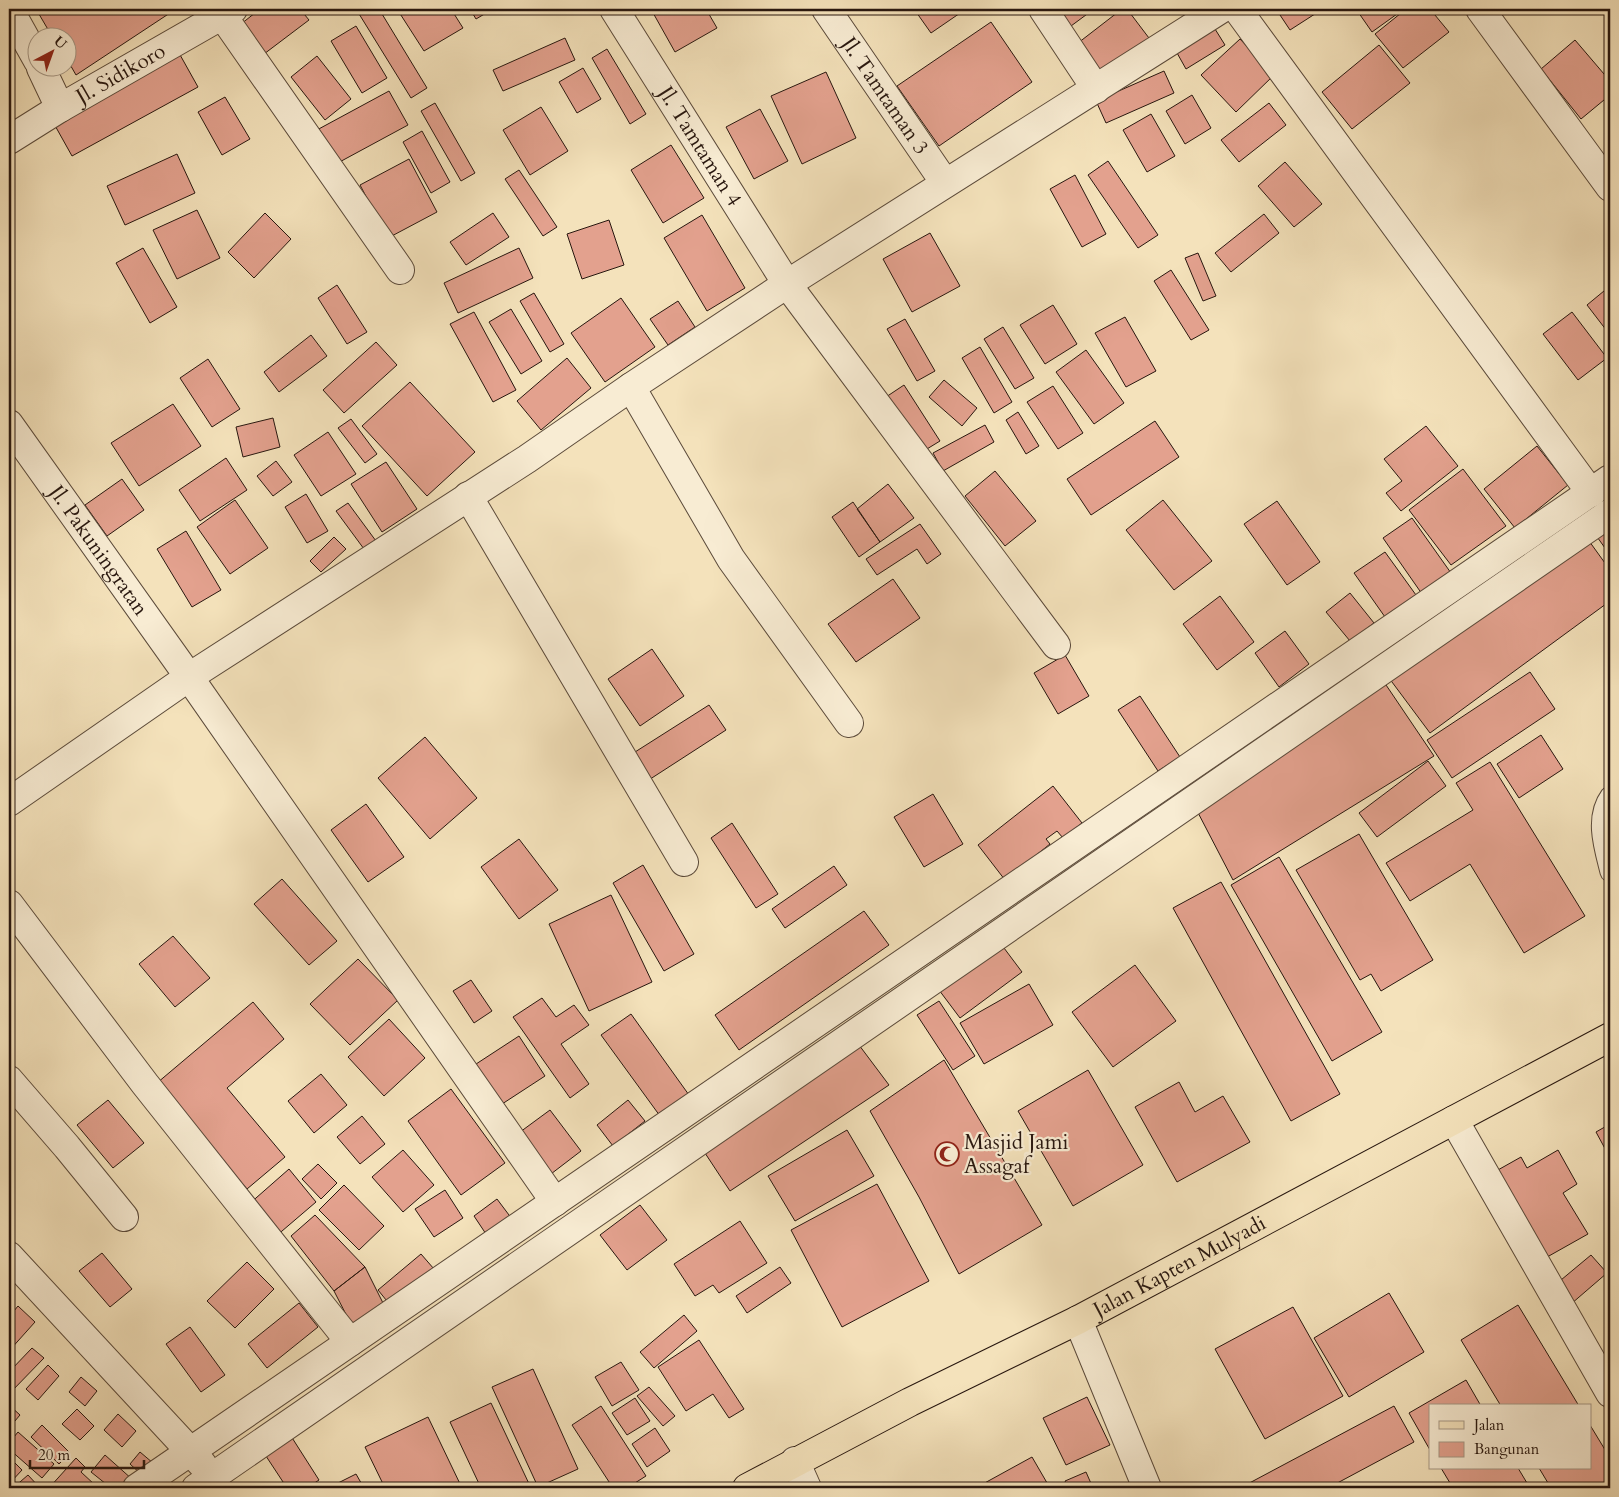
<svg xmlns="http://www.w3.org/2000/svg" width="1619" height="1497" viewBox="0 0 1619 1497" font-family="Cardo,serif">
  <style>
    .building { fill: #e3a18e; stroke: #28170f }
    .lines { fill: none; stroke-linecap: round; stroke-linejoin: round }
    .service-casing { stroke: #5b4a3a; stroke-width: 21 }
    .minor-casing { stroke: #5b4a3a; stroke-width: 30 }
    .primary-casing { stroke: #28170f; stroke-width: 30 }
    .service { stroke: #f8ecd3; stroke-width: 19 }
    .minor { stroke: #f8ecd3; stroke-width: 28 }
    .primary { stroke: #f4e2bb; stroke-width: 28 }
    .labels { text-anchor: middle; dominant-baseline: central; stroke-width: 4.5; stroke-linejoin: round; paint-order: stroke }
    .street-label { font-size: 21px; fill: #28170f; stroke: #f8ecd3 }
    .poi-label { font-size: 21px; fill: #28170f; stroke: #f8ecd3; text-anchor: start }
  </style>
  <rect width="100%" height="100%" fill="#f4e2bb"/>
  <filter id="stains"><feTurbulence type="fractalNoise" baseFrequency=".004" numOctaves="4"/><feColorMatrix values="0 0 0 0 .2 0 0 0 0 .09 0 0 0 0 .02 0 0 0 .5 -.17"/></filter>
  <radialGradient id="worn" r=".72"><stop offset=".6" stop-color="#630" stop-opacity="0"/><stop offset="1" stop-color="#630" stop-opacity=".3"/></radialGradient>
  <path class="building" d="M 36,9 L 176,9 L 76,75 L 68,61 L 68,38 L 53,38 Z
    M 260,9 L 300,9 L 309,20 L 264,54 L 241,24 Z
    M 356,9 L 379,9 L 427,88 L 411,98 Z
    M 397,9 L 451,9 L 463,28 L 424,51 Z
    M 470,9 L 493,9 L 476,19 Z
    M 656,9 L 706,9 L 717,28 L 675,52 L 652,11 Z
    M 914,9 L 966,9 L 931,33 Z
    M 1058,9 L 1094,9 L 1071,26 Z
    M 1122,9 L 1127,9 L 1152,42 L 1106,78 L 1078,43 Z
    M 1276,9 L 1316,9 L 1318,12 L 1290,30 Z
    M 1356,9 L 1404,9 L 1372,32 Z
    M 1406,9 L 1430,9 L 1449,32 L 1403,68 L 1375,34 Z
    M 1210,21 L 1225,45 L 1186,69 L 1172,44 Z
    M 991,22 L 1032,82 L 939,146 L 897,86 Z
    M 356,26 L 387,78 L 362,93 L 331,41 Z
    M 565,38 L 575,60 L 503,91 L 493,70 Z
    M 1240,39 L 1274,75 L 1236,112 L 1201,75 Z
    M 1575,40 L 1610,81 L 1610,95 L 1581,119 L 1541,69 Z
    M 1379,45 L 1410,83 L 1352,129 L 1322,92 Z
    M 607,49 L 646,114 L 630,124 L 592,58 Z
    M 179,53 L 198,87 L 72,156 L 53,122 Z
    M 317,56 L 351,99 L 325,120 L 291,77 Z
    M 583,68 L 601,99 L 577,113 L 559,82 Z
    M 1164,71 L 1174,93 L 1106,123 L 1096,101 Z
    M 826,72 L 856,138 L 802,164 L 771,96 Z
    M 389,91 L 408,125 L 334,165 L 315,131 Z
    M 1192,95 L 1211,128 L 1185,144 L 1166,111 Z
    M 225,97 L 250,139 L 222,155 L 198,112 Z
    M 435,103 L 475,173 L 461,181 L 421,111 Z
    M 1269,103 L 1286,125 L 1239,162 L 1221,140 Z
    M 541,107 L 568,151 L 530,175 L 503,130 Z
    M 760,109 L 788,161 L 754,179 L 726,127 Z
    M 1151,114 L 1175,156 L 1147,172 L 1123,130 Z
    M 422,131 L 450,182 L 431,193 L 403,142 Z
    M 671,145 L 704,198 L 663,223 L 631,170 Z
    M 177,154 L 195,193 L 125,225 L 107,186 Z
    M 409,159 L 437,212 L 388,238 L 360,185 Z
    M 1108,161 L 1158,235 L 1138,248 L 1088,175 Z
    M 1285,162 L 1322,204 L 1294,227 L 1258,186 Z
    M 519,170 L 557,227 L 543,236 L 505,179 Z
    M 1075,175 L 1106,234 L 1082,247 L 1050,189 Z
    M 197,210 L 220,258 L 177,279 L 153,230 Z
    M 265,213 L 291,239 L 254,278 L 228,252 Z
    M 493,213 L 509,237 L 466,265 L 450,242 Z
    M 1264,214 L 1279,233 L 1231,272 L 1215,253 Z
    M 702,215 L 745,288 L 707,311 L 664,238 Z
    M 609,220 L 624,265 L 582,279 L 567,234 Z
    M 930,233 L 960,286 L 912,312 L 883,259 Z
    M 143,248 L 177,307 L 150,323 L 116,263 Z
    M 519,248 L 533,278 L 458,313 L 444,283 Z
    M 1198,253 L 1216,296 L 1203,301 L 1185,258 Z
    M 1171,270 L 1209,330 L 1191,340 L 1154,281 Z
    M 337,285 L 367,332 L 347,344 L 318,298 Z
    M 1610,286 L 1610,335 L 1587,305 Z
    M 534,293 L 564,344 L 550,352 L 520,301 Z
    M 621,298 L 655,347 L 605,382 L 571,333 Z
    M 678,301 L 695,327 L 668,345 L 650,319 Z
    M 1053,305 L 1077,344 L 1045,364 L 1020,325 Z
    M 511,309 L 542,361 L 521,374 L 489,322 Z
    M 474,312 L 516,390 L 493,402 L 450,324 Z
    M 1572,312 L 1607,358 L 1578,380 L 1543,334 Z
    M 1125,317 L 1156,371 L 1126,387 L 1095,333 Z
    M 905,319 L 935,371 L 917,381 L 887,329 Z
    M 1003,327 L 1034,378 L 1015,389 L 984,339 Z
    M 311,335 L 327,356 L 279,392 L 264,372 Z
    M 376,342 L 397,365 L 344,413 L 323,390 Z
    M 980,347 L 1012,402 L 994,413 L 962,358 Z
    M 1086,350 L 1124,403 L 1094,424 L 1056,372 Z
    M 567,358 L 591,388 L 541,430 L 517,401 Z
    M 208,359 L 240,409 L 212,427 L 180,378 Z
    M 944,380 L 977,408 L 962,426 L 929,397 Z
    M 410,382 L 475,452 L 427,496 L 362,426 Z
    M 904,385 L 940,441 L 922,452 L 886,397 Z
    M 1053,386 L 1083,433 L 1058,449 L 1027,402 Z
    M 173,404 L 201,446 L 139,486 L 111,443 Z
    M 1018,412 L 1039,446 L 1026,454 L 1006,420 Z
    M 273,418 L 280,447 L 243,457 L 236,427 Z
    M 351,419 L 377,454 L 365,463 L 338,428 Z
    M 1155,421 L 1179,457 L 1091,515 L 1067,479 Z
    M 985,425 L 994,442 L 943,471 L 933,453 Z
    M 1426,426 L 1458,466 L 1401,511 L 1386,493 L 1402,481 L 1384,459 Z
    M 328,432 L 356,474 L 321,496 L 294,455 Z
    M 1537,446 L 1568,485 L 1515,528 L 1484,489 Z
    M 226,458 L 247,490 L 200,521 L 179,490 Z
    M 276,461 L 292,482 L 273,496 L 257,476 Z
    M 386,462 L 417,509 L 382,532 L 351,484 Z
    M 1463,469 L 1506,526 L 1451,565 L 1409,510 Z
    M 995,471 L 1036,521 L 1005,546 L 965,496 Z
    M 122,479 L 144,510 L 107,536 L 85,505 Z
    M 888,484 L 914,518 L 880,542 L 857,509 Z
    M 306,494 L 328,531 L 307,543 L 285,507 Z
    M 235,500 L 268,548 L 230,574 L 197,527 Z
    M 1163,500 L 1212,561 L 1174,590 L 1126,530 Z
    M 1277,501 L 1320,562 L 1287,585 L 1244,524 Z
    M 853,502 L 880,542 L 859,557 L 832,517 Z
    M 348,503 L 376,541 L 364,549 L 336,511 Z
    M 1412,518 L 1451,573 L 1422,594 L 1383,538 Z
    M 1610,523 L 1610,555 L 1595,534 Z
    M 920,524 L 941,554 L 927,564 L 917,549 L 877,575 L 866,559 Z
    M 186,531 L 221,590 L 192,607 L 157,549 Z
    M 1584,534 L 1610,570 L 1610,601 L 1430,733 L 1389,678 Z
    M 334,537 L 346,549 L 321,572 L 310,561 Z
    M 1385,552 L 1416,595 L 1385,617 L 1354,573 Z
    M 893,579 L 920,618 L 856,662 L 828,624 Z
    M 1350,593 L 1374,623 L 1350,641 L 1326,612 Z
    M 1220,596 L 1254,642 L 1217,670 L 1183,624 Z
    M 1285,631 L 1309,664 L 1279,687 L 1255,653 Z
    M 652,649 L 684,696 L 640,726 L 608,679 Z
    M 1065,655 L 1089,696 L 1058,714 L 1034,673 Z
    M 1530,672 L 1555,709 L 1452,778 L 1427,740 Z
    M 1382,679 L 1434,756 L 1233,880 L 1194,805 Z
    M 1140,696 L 1180,757 L 1158,771 L 1118,710 Z
    M 709,705 L 726,730 L 641,785 L 624,759 Z
    M 1541,735 L 1563,769 L 1519,798 L 1497,764 Z
    M 425,737 L 477,798 L 430,839 L 378,778 Z
    M 1428,761 L 1446,786 L 1377,837 L 1359,813 Z
    M 1490,762 L 1585,916 L 1524,953 L 1470,864 L 1410,901 L 1386,863 L 1473,810 L 1456,783 Z
    M 1053,786 L 1082,823 L 1063,838 L 1057,831 L 1046,839 L 1050,844 L 1005,880 L 978,845 Z
    M 933,794 L 963,844 L 924,867 L 894,817 Z
    M 366,804 L 404,857 L 368,882 L 331,830 Z
    M 732,823 L 778,894 L 756,908 L 711,838 Z
    M 1359,834 L 1433,960 L 1381,991 L 1371,974 L 1360,980 L 1296,870 Z
    M 519,839 L 558,890 L 519,919 L 481,867 Z
    M 1279,857 L 1382,1032 L 1332,1061 L 1231,885 Z
    M 643,865 L 694,954 L 664,971 L 613,883 Z
    M 834,866 L 847,885 L 785,928 L 772,909 Z
    M 282,879 L 337,941 L 309,965 L 254,904 Z
    M 1221,882 L 1340,1094 L 1291,1121 L 1173,908 Z
    M 611,895 L 652,982 L 589,1011 L 549,924 Z
    M 864,911 L 889,945 L 739,1050 L 715,1015 Z
    M 173,936 L 210,978 L 175,1007 L 139,964 Z
    M 998,940 L 1022,972 L 960,1018 L 936,986 Z
    M 358,959 L 398,1000 L 350,1045 L 310,1004 Z
    M 1135,965 L 1176,1021 L 1113,1067 L 1072,1012 Z
    M 471,980 L 492,1011 L 474,1023 L 453,991 Z
    M 1029,984 L 1053,1025 L 984,1064 L 960,1023 Z
    M 542,998 L 556,1017 L 574,1005 L 589,1025 L 561,1044 L 589,1084 L 570,1098 L 513,1017 Z
    M 939,1001 L 975,1056 L 953,1070 L 917,1015 Z
    M 253,1002 L 284,1039 L 227,1088 L 285,1157 L 247,1189 L 157,1083 Z
    M 631,1014 L 689,1095 L 660,1116 L 601,1035 Z
    M 389,1019 L 425,1058 L 384,1096 L 348,1057 Z
    M 519,1036 L 545,1076 L 499,1106 L 473,1066 Z
    M 859,1045 L 889,1085 L 730,1191 L 703,1150 Z
    M 944,1060 L 1042,1225 L 959,1274 L 919,1197 L 870,1111 Z
    M 1088,1070 L 1143,1165 L 1073,1206 L 1018,1111 Z
    M 321,1074 L 347,1105 L 314,1133 L 288,1101 Z
    M 1179,1082 L 1195,1112 L 1223,1096 L 1250,1142 L 1177,1182 L 1135,1107 Z
    M 451,1089 L 505,1163 L 461,1195 L 408,1121 Z
    M 108,1100 L 144,1143 L 113,1168 L 77,1125 Z
    M 628,1100 L 645,1121 L 613,1146 L 597,1125 Z
    M 550,1110 L 581,1151 L 547,1177 L 516,1135 Z
    M 362,1116 L 385,1144 L 360,1164 L 337,1137 Z
    M 1610,1124 L 1610,1155 L 1609,1156 L 1596,1132 Z
    M 847,1130 L 874,1176 L 795,1221 L 768,1176 Z
    M 403,1150 L 434,1185 L 403,1212 L 372,1177 Z
    M 1558,1150 L 1577,1184 L 1563,1193 L 1588,1234 L 1540,1261 L 1489,1175 L 1521,1157 L 1527,1168 Z
    M 318,1164 L 337,1183 L 321,1199 L 302,1179 Z
    M 289,1169 L 316,1202 L 275,1237 L 248,1205 Z
    M 877,1184 L 929,1281 L 842,1327 L 791,1230 Z
    M 344,1185 L 384,1226 L 359,1250 L 319,1210 Z
    M 445,1190 L 463,1218 L 434,1237 L 415,1209 Z
    M 497,1199 L 512,1219 L 488,1237 L 474,1216 Z
    M 640,1205 L 667,1240 L 627,1270 L 600,1235 Z
    M 315,1215 L 365,1267 L 334,1291 L 291,1236 Z
    M 740,1221 L 767,1263 L 719,1293 L 713,1285 L 695,1296 L 674,1264 Z
    M 102,1253 L 132,1289 L 110,1307 L 79,1271 Z
    M 421,1254 L 434,1269 L 391,1306 L 378,1290 Z
    M 1591,1255 L 1607,1273 L 1571,1304 L 1555,1285 Z
    M 247,1262 L 274,1289 L 235,1328 L 207,1301 Z
    M 365,1267 L 384,1305 L 353,1328 L 334,1291 Z
    M 780,1267 L 791,1283 L 747,1313 L 736,1296 Z
    M 1389,1293 L 1424,1352 L 1349,1397 L 1314,1338 Z
    M 299,1303 L 318,1327 L 267,1368 L 248,1344 Z
    M 1518,1305 L 1579,1406 L 1501,1406 L 1461,1340 Z
    M 18,1306 L 35,1322 L 9,1351 L 9,1317 Z
    M 1293,1307 L 1343,1396 L 1265,1439 L 1215,1349 Z
    M 684,1315 L 697,1331 L 654,1368 L 640,1352 Z
    M 190,1327 L 225,1375 L 201,1392 L 166,1344 Z
    M 699,1340 L 744,1409 L 729,1418 L 713,1394 L 686,1411 L 658,1367 Z
    M 32,1348 L 44,1358 L 9,1394 L 9,1372 Z
    M 621,1362 L 639,1390 L 612,1406 L 595,1377 Z
    M 48,1365 L 59,1376 L 38,1400 L 26,1389 Z
    M 533,1369 L 578,1469 L 538,1487 L 492,1387 Z
    M 81,1377 L 97,1391 L 85,1406 L 69,1392 Z
    M 1466,1380 L 1481,1406 L 1430,1406 L 1430,1450 L 1409,1413 Z
    M 649,1387 L 675,1416 L 663,1426 L 637,1396 Z
    M 1087,1397 L 1110,1445 L 1066,1465 L 1043,1418 Z
    M 635,1398 L 650,1421 L 627,1435 L 612,1413 Z
    M 491,1403 L 531,1488 L 481,1488 L 450,1422 Z
    M 9,1405 L 20,1415 L 9,1428 Z
    M 601,1406 L 646,1476 L 627,1488 L 613,1488 L 572,1425 Z
    M 1394,1406 L 1414,1442 L 1328,1488 L 1240,1488 Z
    M 77,1409 L 94,1426 L 80,1440 L 62,1424 Z
    M 118,1414 L 136,1431 L 122,1447 L 104,1430 Z
    M 428,1417 L 462,1488 L 385,1488 L 365,1447 Z
    M 42,1425 L 70,1453 L 59,1464 L 31,1437 Z
    M 1590,1425 L 1610,1458 L 1610,1488 L 1551,1488 L 1539,1468 L 1590,1468 Z
    M 655,1428 L 670,1451 L 647,1467 L 632,1444 Z
    M 18,1432 L 54,1464 L 42,1478 L 9,1449 L 9,1443 Z
    M 289,1433 L 319,1480 L 307,1488 L 287,1488 L 262,1450 Z
    M 140,1452 L 153,1463 L 142,1475 L 130,1464 Z
    M 105,1455 L 133,1480 L 126,1488 L 111,1488 L 91,1472 Z
    M 9,1457 L 22,1470 L 10,1483 L 9,1481 Z
    M 1032,1457 L 1050,1488 L 983,1488 L 981,1485 Z
    M 76,1458 L 85,1467 L 81,1472 L 95,1485 L 92,1488 L 49,1488 Z
    M 1441,1468 L 1518,1468 L 1530,1488 L 1453,1488 Z
    M 1086,1472 L 1093,1488 L 1068,1488 L 1065,1481 Z
    M 356,1474 L 364,1488 L 328,1488 Z
    M 28,1475 L 40,1488 L 13,1488 Z"/>
  <g class="lines">
    <g class="service-casing">
      <path id="service" d="M 1610,796 C 1594,818 1604,848 1610,872"/>
    </g>
    <g class="minor-casing">
      <g id="minor">
        <path d="M 9,9 L 38,61"/>
        <path id="s1" d="M 614,9 L 787,284 L 1056,645"/>
        <path id="s2" d="M 826,9 L 945,183"/>
        <path d="M 1043,9 L 1096,89"/>
        <path d="M 1237,9 L 1591,493"/>
        <path d="M 1480,9 L 1610,187"/>
        <path d="M 222,15 L 400,270"/>
        <path d="M 41,68 L 60,108"/>
        <path id="s3" d="M 9,140 L 60,108 L 233,9"/>
        <path d="M 631,387 L 731,559 L 849,723"/>
        <path id="s4" d="M 9,424 L 189,677 L 555,1202"/>
        <path d="M 468,496 L 684,862"/>
        <path d="M 9,802 L 189,677 L 527,459 L 631,387 L 787,284 L 1221,9"/>
        <path d="M 9,904 L 145,1084 L 350,1342"/>
        <path d="M 9,1080 L 67,1147 L 124,1217"/>
        <path d="M 1454,1120 L 1610,1393"/>
        <path d="M 9,1256 L 202,1464"/>
        <path d="M 1078,1320 L 1147,1488"/>
        <path d="M 795,1461 L 807,1488"/>
        <path d="M 137,1488 L 1610,479"/>
        <path d="M 196,1488 L 1610,513"/>
      </g>
    </g>
    <g class="primary-casing">
      <g id="primary">
        <path id="s5" d="M 747,1488 L 910,1402 L 1078,1320 L 1610,1037"/>
      </g>
    </g>
    <use href="#service" class="service"/>
    <use href="#minor" class="minor"/>
    <use href="#primary" class="primary"/>
  </g>
  <defs>
    <g id="mosque-ring" transform="scale(1.25)"><circle r="9.5" fill="#f8ecd3" stroke="#8f2418" stroke-width="1.5"/><path d="M3.5-4.9A6 6 0 1 0 3.5 4.9A5 5 0 1 1 3.5-4.9Z" fill="#8f2418"/></g>
  </defs>
  <g fill-rule="evenodd">
    <use href="#mosque-ring" x="947" y="1154"/>
  </g>
  <g class="labels">
    <g class="street-label">
      <text stroke="none"><textPath href="#s3" startOffset="130">Jl. Sidikoro</textPath></text>
      <text stroke="none"><textPath href="#s2" startOffset="105">Jl. Tamtaman 3</textPath></text>
      <text stroke="none"><textPath href="#s1" startOffset="162">Jl. Tamtaman 4</textPath></text>
      <text stroke="none"><textPath href="#s4" startOffset="155">Jl. Pakuningratan</textPath></text>
      <text stroke="none"><textPath href="#s5" startOffset="486">Jalan Kapten Mulyadi</textPath></text>
    </g>
    <g class="poi-label">
      <text x="964" y="1142">Masjid Jami<tspan x="964" dy="24">Assagaf</tspan></text>
    </g>
  </g>
  <rect width="1619" height="1497" fill="none" stroke="#f4e2bb" stroke-width="30"/>
  <rect x="10" y="10" width="1599" height="1477" fill="none" stroke="#28170f" stroke-width="2.5"/>
  <rect x="15" y="15" width="1589" height="1467" fill="none" stroke="#28170f"/>
  <rect x="1429" y="1404" width="162" height="65" fill="#f8ecd3" stroke="#a59785"/>
  <rect x="1439" y="1421" width="25" height="8" fill="#f4e2bb" stroke="#a59785"/>
  <text x="1474" y="1430" font-size="15" fill="#28170f">Jalan</text>
  <rect x="1439" y="1442" width="25" height="15" fill="#e3a18e" stroke="#a59785"/>
  <text x="1474" y="1454" font-size="15" fill="#28170f">Bangunan</text>
  <g transform="translate(52 52) rotate(41)"><circle r="24" fill="#f8ecd3" stroke="#a59785"/>
  <path d="M0-4L9 19L0 12L-9 19Z" fill="#8f2418"/>
  <text y="-8" font-size="14" font-weight="bold" text-anchor="middle" fill="#28170f">U</text>
  </g>
  <path d="M30 1460v8h114v-8" fill="none" stroke="#28170f" stroke-width="2.5"/>
  <text x="38" y="1460" font-size="15" fill="#28170f" stroke="#f8ecd3" stroke-width="4" paint-order="stroke">20 m</text>
  <rect width="100%" height="100%" filter="url(#stains)"/>
  <rect width="100%" height="100%" fill="url(#worn)"/>
</svg>
